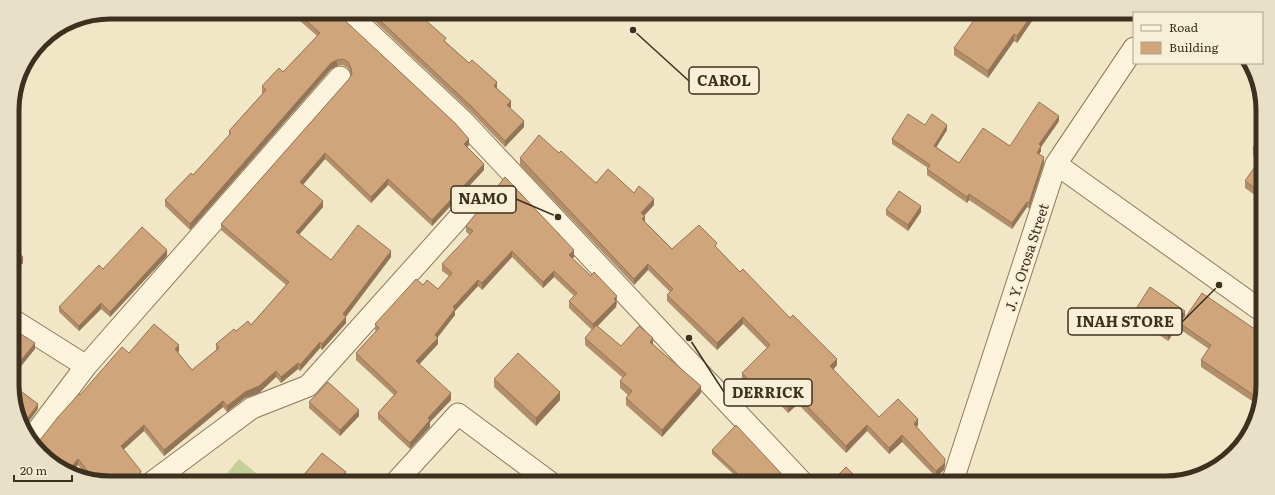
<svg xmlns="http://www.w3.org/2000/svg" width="1275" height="495" viewBox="0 0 1275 495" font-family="Literata,serif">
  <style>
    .green { fill: #c5d099 }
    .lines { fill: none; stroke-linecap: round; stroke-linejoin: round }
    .minor-casing { stroke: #8d795b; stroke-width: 23 }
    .minor { stroke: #fbf3db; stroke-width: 21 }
    .wall { fill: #b38e6a }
    .shaded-wall { fill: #927456 }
    .building { fill: #d0a57b; stroke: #927456 }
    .labels { text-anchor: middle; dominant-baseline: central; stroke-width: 4; stroke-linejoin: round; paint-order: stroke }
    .street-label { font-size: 14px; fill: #3d301f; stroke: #f7f0d7 }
    .rim { fill: none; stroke: #3d301f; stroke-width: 5 }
    .leader { fill: none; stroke: #3d301f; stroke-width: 1.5 }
    .callout-dot { fill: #3d301f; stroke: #f7f0d7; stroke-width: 1.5 }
    .callout { fill: #f7f0d7; stroke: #3d301f; stroke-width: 1.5 }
    .callout-label { font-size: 15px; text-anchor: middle; font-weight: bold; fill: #3d301f }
  </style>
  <rect width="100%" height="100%" fill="#f1e7c6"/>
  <path class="green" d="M 239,459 L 268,483 L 219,483 Z"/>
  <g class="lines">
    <g class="minor-casing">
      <path id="minor" d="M 347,12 L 463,121 L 803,483
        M 1158,13 L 1158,12
        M 1056,164 L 1259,309
        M 13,320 L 86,366
        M 31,439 L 86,366 L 340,77
        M 151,483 L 252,408 L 308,386 L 472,203
        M 395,483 L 458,414 L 551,483
        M 952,483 L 1056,164 L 1134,48"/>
    </g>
    <use href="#minor" class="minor"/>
  </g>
  <path class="wall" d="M 290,12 L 337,12 L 339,15 L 469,145 L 467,147 L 484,170 L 432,226 L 388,185 L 371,203 L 325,159 L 303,185 L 323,207 L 299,235 L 331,260 L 391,257 L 346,317 L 346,323 L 322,350 L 320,348 L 300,371 L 298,369 L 281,383 L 276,377 L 259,393 L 245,398 L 227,412 L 223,407 L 164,456 L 144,431 L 123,449 L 141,477 L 110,483 L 90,480 L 78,465 L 71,473 L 36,449 L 35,444 L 40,440 L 80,395 L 129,353 L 179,351 L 178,352 L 192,370 L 216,350 L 216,344 L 236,331 L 251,325 L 286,285 L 221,230 L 221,224 L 349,79 L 351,74 L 348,68 L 343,65 L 337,66 L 331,69 L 190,230 L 165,206 L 165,200 L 193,175 L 229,136 L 229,131 L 263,93 L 262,93 L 262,86 L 283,72 L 317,36 Z
    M 365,12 L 416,12 L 446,42 L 497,88 L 511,107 L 510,108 L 524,127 L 505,147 L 471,112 Z
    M 1038,12 L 1017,43 L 1014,41 L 988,78 L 954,55 L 954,48 Z
    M 1067,12 L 1077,12 L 1074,17 Z
    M 1108,12 L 1121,12 L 1117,18 Z
    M 1059,121 L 1041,147 L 1041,151 L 1039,154 L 1044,163 L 1029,209 L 1027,207 L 1012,229 L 969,200 L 967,203 L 927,175 L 927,169 L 928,168 L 892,144 L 892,139 L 925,125 L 947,130 L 936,147 L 959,163 L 1010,146 Z
    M 1262,135 L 1261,196 L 1259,198 L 1245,188 L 1245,181 L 1260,160 L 1253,155 L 1253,148 Z
    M 559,153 L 596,183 L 634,193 L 654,205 L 644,216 L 645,222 L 672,249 L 717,248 L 740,272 L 837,365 L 833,370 L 879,417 L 918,425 L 917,427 L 945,465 L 944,470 L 936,477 L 902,442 L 889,454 L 867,431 L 846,453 L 798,404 L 788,413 L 764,388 L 757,394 L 742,379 L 742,373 L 767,348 L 743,324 L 717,350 L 667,301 L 667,295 L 670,292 L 648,270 L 634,285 L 520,165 L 520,158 Z
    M 886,210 L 921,212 L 908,231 L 886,215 Z
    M 466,226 L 574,257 L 572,258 L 617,302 L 616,307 L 597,326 L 621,346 L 653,344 L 701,393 L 662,437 L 626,405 L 626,398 L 628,395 L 620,388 L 620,381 L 623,378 L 585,345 L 585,338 L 592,330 L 569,308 L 569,301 L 574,296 L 554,277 L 543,288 L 512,257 L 482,290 L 478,286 L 455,311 L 455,315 L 437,337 L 438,344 L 419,364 L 451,400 L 430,422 L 430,427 L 410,449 L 378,419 L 378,413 L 394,395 L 356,360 L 356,353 L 376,331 L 375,330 L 375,324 L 423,285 L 438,289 L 449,276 L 442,271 L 442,264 L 470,235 L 466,232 Z
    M 167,256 L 110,317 L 101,309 L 79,331 L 59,312 L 59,307 L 103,269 Z
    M 1134,312 L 1185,316 L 1168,341 L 1134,318 Z
    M 1181,324 L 1259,332 L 1258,405 L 1201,367 L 1201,360 L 1209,349 L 1181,330 Z
    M 494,379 L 560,400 L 536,426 L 494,387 Z
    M 309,402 L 359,416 L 340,436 L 309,408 Z
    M 712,450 L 790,483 L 743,483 L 712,454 Z"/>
  <path class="shaded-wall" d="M 1034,12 L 1038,12 L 1017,43 L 1017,36 Z
    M 1074,12 L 1077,12 L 1074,17 Z
    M 1117,12 L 1121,12 L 1117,18 Z
    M 1014,34 L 1014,41 L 988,78 L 988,71 Z
    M 337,60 L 337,66 L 331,69 L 190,230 L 190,224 L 331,63 Z
    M 497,82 L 497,88 L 494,92 L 494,86 Z
    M 511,101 L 511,107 L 507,111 L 507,105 Z
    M 1059,116 L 1059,121 L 1041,147 L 1041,151 L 1037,158 L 1037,153 L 1039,144 Z
    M 524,121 L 524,127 L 505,147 L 505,141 Z
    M 947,125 L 947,130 L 934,151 L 934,146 Z
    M 469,139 L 469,145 L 464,150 L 464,144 Z
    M 325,153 L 325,159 L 300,188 L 300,182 Z
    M 1044,157 L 1044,163 L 1029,209 L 1029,203 Z
    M 484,164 L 484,170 L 432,226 L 432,220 Z
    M 388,179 L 388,185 L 371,203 L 371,197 Z
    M 1261,189 L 1261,196 L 1259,198 L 1259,191 Z
    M 969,194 L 969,200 L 967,203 L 967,197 Z
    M 654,199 L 654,205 L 641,219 L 641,213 Z
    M 323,201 L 323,207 L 296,238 L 296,232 Z
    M 1027,202 L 1027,207 L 1012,229 L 1012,223 Z
    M 921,206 L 921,212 L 908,231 L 908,225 Z
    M 645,216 L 645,222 L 642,219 Z
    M 167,250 L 167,256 L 110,317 L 110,312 Z
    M 574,250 L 574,257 L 569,262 L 569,255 Z
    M 391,251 L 391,257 L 343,320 L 343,314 Z
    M 512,251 L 512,257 L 482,290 L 482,283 Z
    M 23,257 L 23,263 L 13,274 L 13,268 Z
    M 648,264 L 648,270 L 634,285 L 634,279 Z
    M 554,271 L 554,277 L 543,288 L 543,282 Z
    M 478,280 L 478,286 L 455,311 L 455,315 L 435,341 L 435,335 L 453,307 Z
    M 617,296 L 616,307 L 593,331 L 593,324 Z
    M 101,303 L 101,309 L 79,331 L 79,326 Z
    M 1185,311 L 1185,316 L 1168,341 L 1168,336 Z
    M 346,317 L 346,323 L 322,350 L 322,344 Z
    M 743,317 L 743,324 L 717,350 L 717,343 Z
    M 438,338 L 438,344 L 416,368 L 416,361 Z
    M 653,338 L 653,345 L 650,342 Z
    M 320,342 L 320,348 L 300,371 L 300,365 Z
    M 35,343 L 35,349 L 14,375 L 14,369 Z
    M 179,345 L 179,351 L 175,355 L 175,349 Z
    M 837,359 L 837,365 L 830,373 L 830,366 Z
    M 298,363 L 298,369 L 281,383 L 281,377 Z
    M 276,371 L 276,377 L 259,393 L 245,398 L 227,412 L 227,406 L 245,392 Z
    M 764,382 L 764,388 L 757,394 L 757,388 Z
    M 701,386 L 701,393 L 662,437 L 662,430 Z
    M 560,392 L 560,400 L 536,426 L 536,418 Z
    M 451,393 L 451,400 L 430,422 L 430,427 L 410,449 L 410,443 L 428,418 Z
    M 798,397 L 798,404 L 788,413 L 788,407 Z
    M 223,401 L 223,407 L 164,456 L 164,450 Z
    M 38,404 L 38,409 L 25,427 L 24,423 Z
    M 359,410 L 359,416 L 340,436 L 340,430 Z
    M 918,419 L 918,425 L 914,430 L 914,424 Z
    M 144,425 L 144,431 L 121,452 L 121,446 Z
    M 867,425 L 867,431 L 846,453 L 846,446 Z
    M 902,435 L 902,442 L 889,454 L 889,448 Z
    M 78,459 L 78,465 L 71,473 L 68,471 Z
    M 945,459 L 945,465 L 944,470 L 936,477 L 936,471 Z
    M 141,471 L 141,477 L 139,483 L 132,483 Z
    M 346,472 L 346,478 L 341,483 L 336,483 Z"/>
  <path class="building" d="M 297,12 L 337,12 L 339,15 L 455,123 L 469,139 L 464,144 L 484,164 L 432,220 L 388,179 L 371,197 L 325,153 L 300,182 L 323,201 L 296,232 L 331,260 L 358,225 L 391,251 L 343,314 L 346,317 L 322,344 L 320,342 L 300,365 L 298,363 L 281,377 L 276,371 L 259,386 L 245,392 L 227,406 L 223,401 L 164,450 L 144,425 L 121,446 L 141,471 L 139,477 L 132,483 L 110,483 L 95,480 L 78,459 L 68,471 L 36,449 L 34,444 L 35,444 L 40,440 L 58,417 L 79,394 L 80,395 L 122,347 L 129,353 L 154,324 L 179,345 L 175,349 L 192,370 L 219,348 L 216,344 L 234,329 L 236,331 L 248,321 L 251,325 L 289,282 L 221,224 L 349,79 L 352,74 L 351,68 L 348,62 L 343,59 L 337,60 L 331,63 L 190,224 L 165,200 L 191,173 L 193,175 L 231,133 L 229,131 L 266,90 L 262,86 L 279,68 L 283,72 L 320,33 Z
    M 371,12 L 416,12 L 446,38 L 444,41 L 469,63 L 472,60 L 497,82 L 494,86 L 511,101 L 507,105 L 524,121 L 505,141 L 471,106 Z
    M 980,12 L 1034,12 L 1017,36 L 1014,34 L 988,71 L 954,48 Z
    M 1039,102 L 1059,116 L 1039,144 L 1041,146 L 1037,153 L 1044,157 L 1029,203 L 1027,202 L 1012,223 L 969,194 L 967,197 L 927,169 L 930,165 L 892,139 L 908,114 L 925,125 L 932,114 L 947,125 L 934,146 L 959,163 L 983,128 L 1010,146 Z
    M 539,135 L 559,153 L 561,151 L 596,183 L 608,169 L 634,193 L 639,186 L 654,199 L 641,213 L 645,216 L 642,219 L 672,249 L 699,225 L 717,243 L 715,246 L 740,272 L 743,269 L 790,318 L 793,315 L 837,359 L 830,366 L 879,417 L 898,399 L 918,419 L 914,424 L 945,459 L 944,464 L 936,471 L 902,435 L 889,448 L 867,425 L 846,446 L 798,397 L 788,407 L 764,382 L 757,388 L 742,373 L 770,345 L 743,317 L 717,343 L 667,295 L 673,289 L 648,264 L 634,279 L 520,158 Z
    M 1262,135 L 1261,154 L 1253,148 Z
    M 1261,158 L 1261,189 L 1259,191 L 1245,181 Z
    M 505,177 L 574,250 L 569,255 L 591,276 L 594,272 L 617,296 L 614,299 L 616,301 L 593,324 L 569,301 L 577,293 L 554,271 L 543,282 L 512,251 L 482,283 L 478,280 L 453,307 L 455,309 L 435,335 L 438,338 L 416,361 L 451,393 L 428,418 L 430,420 L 410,443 L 378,413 L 397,392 L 356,353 L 379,328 L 375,324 L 416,279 L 423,285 L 427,280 L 438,289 L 452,273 L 442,264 L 473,231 L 466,226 Z
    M 899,191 L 921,206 L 908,225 L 886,210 Z
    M 142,227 L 167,250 L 110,312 L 101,303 L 79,326 L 59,307 L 99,265 L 103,269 Z
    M 13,247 L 23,257 L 13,268 Z
    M 1150,287 L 1185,311 L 1168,336 L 1134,312 Z
    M 1202,293 L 1259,332 L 1258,398 L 1201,360 L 1211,345 L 1181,324 Z
    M 596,325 L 621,346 L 639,326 L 653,338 L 650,342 L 701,386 L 662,430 L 626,398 L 632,391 L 620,381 L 626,374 L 585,338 Z
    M 13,329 L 35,343 L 14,369 Z
    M 518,353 L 560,392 L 536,418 L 494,379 Z
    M 328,382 L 359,410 L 340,430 L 309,402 Z
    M 14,386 L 38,404 L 24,423 L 14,404 Z
    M 736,425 L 790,483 L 745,483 L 742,478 L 712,450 Z
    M 322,453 L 346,472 L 336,483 L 297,483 Z
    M 846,467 L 860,481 L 858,483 L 830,483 Z
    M 487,480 L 490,483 L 484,483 Z"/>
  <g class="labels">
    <g class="street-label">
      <text transform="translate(1026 257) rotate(-72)">J. Y. Orosa Street</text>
    </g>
  </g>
  <path d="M0 0H1275V495H0ZM110 19H1165A91 91 0 0 1 1256 110V385A91 91 0 0 1 1165 476H110A91 91 0 0 1 19 385V110A91 91 0 0 1 110 19Z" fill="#e8e1c8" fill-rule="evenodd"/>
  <path class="rim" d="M110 19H1165A91 91 0 0 1 1256 110V385A91 91 0 0 1 1165 476H110A91 91 0 0 1 19 385V110A91 91 0 0 1 110 19Z"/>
  <path class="leader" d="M633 30L689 81M558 217L516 199M1219 285L1182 322M689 338L724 392"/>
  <g class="callout-dot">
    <circle cx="633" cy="30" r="4"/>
    <circle cx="558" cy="217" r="4"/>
    <circle cx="1219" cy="285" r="4"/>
    <circle cx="689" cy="338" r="4"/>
  </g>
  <g class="callout">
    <rect x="689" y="67" width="70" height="27" rx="4"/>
    <rect x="451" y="186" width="65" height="27" rx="4"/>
    <rect x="1068" y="308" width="114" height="27" rx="4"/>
    <rect x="724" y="379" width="88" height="27" rx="4"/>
  </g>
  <g class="callout-label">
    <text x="724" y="86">CAROL</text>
    <text x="483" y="204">NAMO</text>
    <text x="1125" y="327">INAH STORE</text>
    <text x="768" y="398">DERRICK</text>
  </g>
  <rect x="1133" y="12" width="130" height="52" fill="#f7f0d7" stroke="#ada38d"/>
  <rect x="1141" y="25" width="20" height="6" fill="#fbf3db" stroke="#ada38d"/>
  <text x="1169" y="32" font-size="12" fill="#3d301f">Road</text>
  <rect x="1141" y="42" width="20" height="12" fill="#d0a57b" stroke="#ada38d"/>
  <text x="1169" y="52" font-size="12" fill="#3d301f">Building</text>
  <path d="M14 475v6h58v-6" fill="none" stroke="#3d301f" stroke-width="2"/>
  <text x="20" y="475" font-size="12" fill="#3d301f" stroke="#f7f0d7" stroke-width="3" paint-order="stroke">20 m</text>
</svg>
